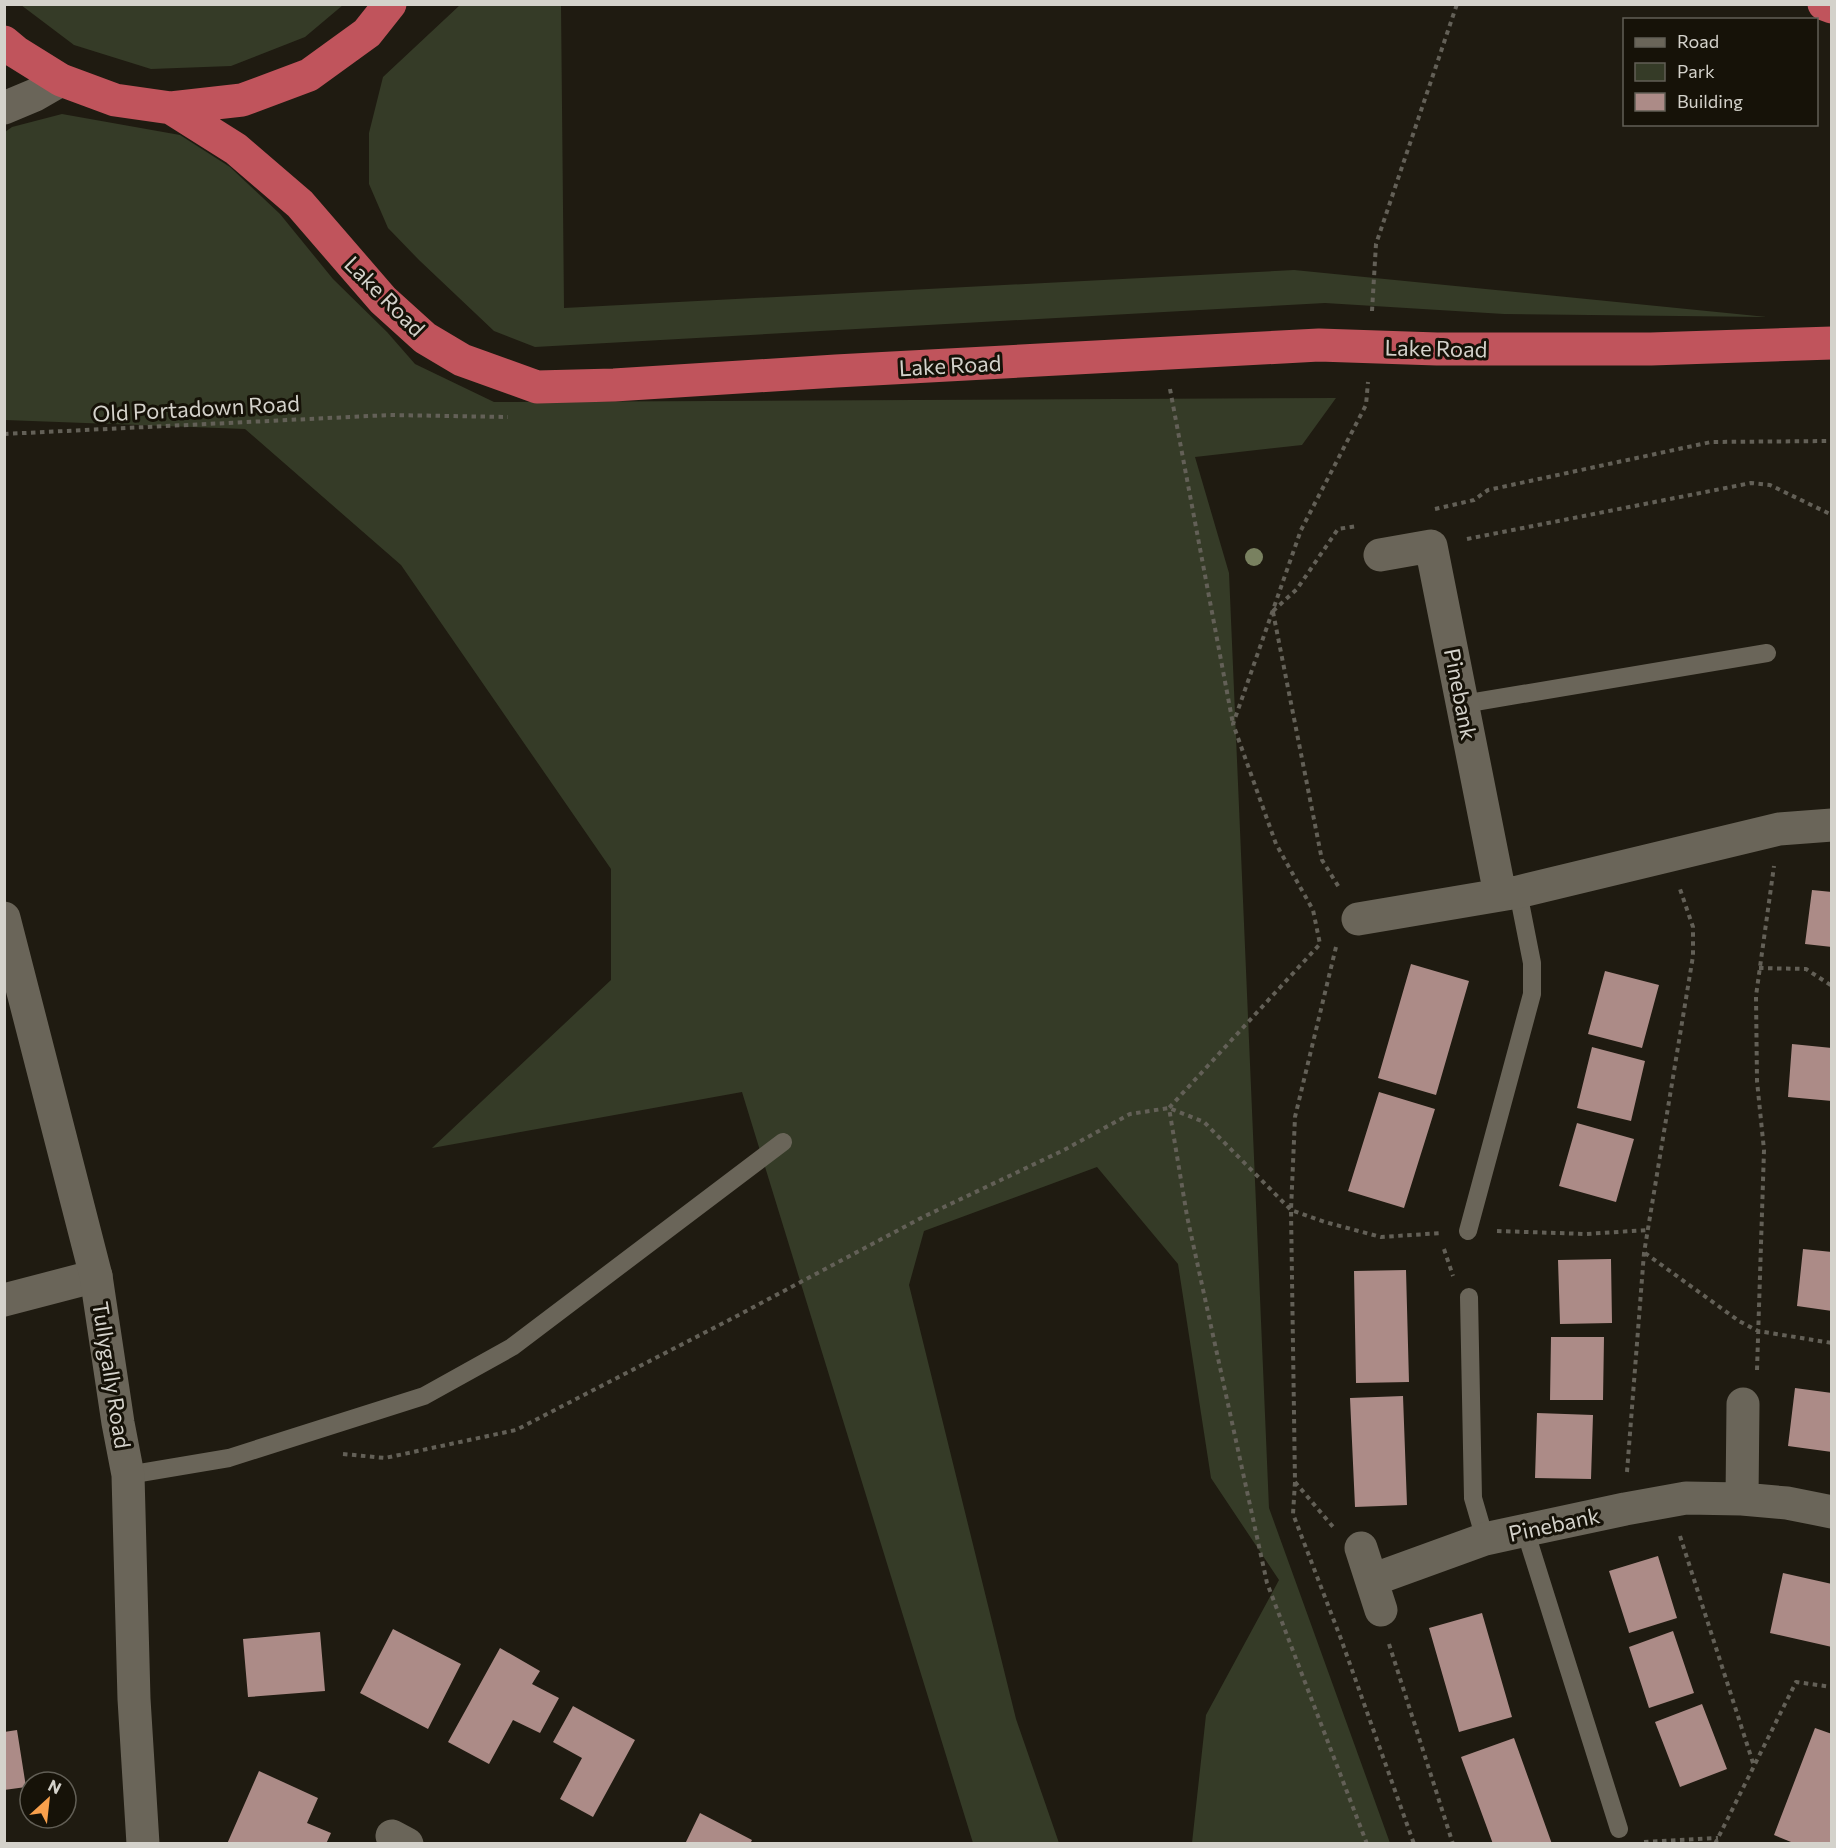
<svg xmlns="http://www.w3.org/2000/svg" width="1836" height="1848" viewBox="0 0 1836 1848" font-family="Commissioner,sans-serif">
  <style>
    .green { fill: #353b27 }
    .building { fill: #ac8b87 }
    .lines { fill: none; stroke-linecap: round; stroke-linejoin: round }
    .path { stroke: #636057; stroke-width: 4; stroke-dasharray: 4.5 4.5; stroke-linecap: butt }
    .service { stroke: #6a6559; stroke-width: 18 }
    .minor { stroke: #6a6559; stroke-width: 33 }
    .tertiary { stroke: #6a6559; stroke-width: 33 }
    .trunk { stroke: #c0545c; stroke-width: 33 }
    .tree { fill: #798160 }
    .labels { text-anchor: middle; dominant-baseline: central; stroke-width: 6; stroke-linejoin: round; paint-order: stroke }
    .street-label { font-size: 22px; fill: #d4d2cb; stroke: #161208 }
  </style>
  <rect width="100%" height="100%" fill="#1f1b11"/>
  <path class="green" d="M 21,5 L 21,4 L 343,5 L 305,37 L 231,66 L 151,69 L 74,45 Z
    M 460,5 L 561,5 L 564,308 L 1294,270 L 1767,317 L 1504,314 L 1325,303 L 535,347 L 494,331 L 419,260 L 388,228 L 369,184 L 369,133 L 383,77 Z
    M 62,114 L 180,135 L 230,167 L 280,214 L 333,279 L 387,332 L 415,364 L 494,402 L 1336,398 L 1302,445 L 1195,457 L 1229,573 L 1269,1508 L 1390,1843 L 1192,1843 L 1206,1715 L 1279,1580 L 1211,1478 L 1178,1264 L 1097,1167 L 924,1231 L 909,1285 L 1016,1719 L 1059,1843 L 973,1843 L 742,1092 L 432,1148 L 611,980 L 611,869 L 401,565 L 245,429 L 5,420 L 5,132 L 12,127 Z"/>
  <path class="building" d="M 1812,890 L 1832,892 L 1832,947 L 1805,944 Z
    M 1411,964 L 1469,981 L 1436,1095 L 1378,1078 Z
    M 1605,971 L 1659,985 L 1642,1048 L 1588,1034 Z
    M 1792,1044 L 1832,1048 L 1832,1101 L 1788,1097 Z
    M 1592,1047 L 1645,1061 L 1631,1121 L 1577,1108 Z
    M 1379,1092 L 1435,1109 L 1404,1208 L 1348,1191 Z
    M 1577,1123 L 1634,1139 L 1616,1202 L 1559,1186 Z
    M 1803,1249 L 1832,1252 L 1832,1311 L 1797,1306 Z
    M 1611,1259 L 1612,1323 L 1560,1324 L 1558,1260 Z
    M 1406,1270 L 1409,1382 L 1356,1383 L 1354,1271 Z
    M 1551,1337 L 1604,1337 L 1603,1400 L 1550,1400 Z
    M 1795,1388 L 1832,1393 L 1832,1452 L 1788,1446 Z
    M 1403,1396 L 1407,1505 L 1355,1507 L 1350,1398 Z
    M 1537,1413 L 1593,1415 L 1591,1479 L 1535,1478 Z
    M 1658,1556 L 1677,1618 L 1629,1633 L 1609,1571 Z
    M 1783,1573 L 1832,1584 L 1832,1647 L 1770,1633 Z
    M 1482,1613 L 1512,1717 L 1459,1732 L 1429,1628 Z
    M 393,1629 L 461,1664 L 428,1729 L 360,1693 Z
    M 1673,1631 L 1694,1693 L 1649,1708 L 1629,1647 Z
    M 320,1632 L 325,1691 L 248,1697 L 243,1639 Z
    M 500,1648 L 540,1671 L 532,1684 L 559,1698 L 540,1733 L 513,1720 L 489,1764 L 448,1742 Z
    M 1702,1704 L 1727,1769 L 1680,1787 L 1655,1722 Z
    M 573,1706 L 635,1740 L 593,1817 L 560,1799 L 582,1758 L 553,1742 Z
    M 1815,1728 L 1832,1734 L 1832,1844 L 1796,1844 L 1774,1835 Z
    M 17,1730 L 26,1787 L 4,1790 L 4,1732 Z
    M 1514,1738 L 1552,1844 L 1493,1844 L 1461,1757 Z
    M 259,1771 L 318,1798 L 307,1823 L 331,1833 L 326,1844 L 227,1844 Z
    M 700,1813 L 752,1840 L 750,1844 L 685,1844 Z"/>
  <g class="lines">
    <path class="path" d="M 1372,311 L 1376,244 L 1457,4
      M 1170,389 L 1233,724
      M 4,434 L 390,415 L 508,417
      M 1435,509 L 1474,500 L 1488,490 L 1711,442 L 1832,441
      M 1467,539 L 1751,483 L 1770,485 L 1832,515
      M 1273,611 L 1297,589 L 1338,529 L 1357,526
      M 1273,612 L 1322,860 L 1340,889
      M 1336,947 L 1295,1117 L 1291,1210 L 1295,1482 L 1293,1514 L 1341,1639 L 1414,1844
      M 1759,968 L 1806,969 L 1832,986
      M 1497,1231 L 1586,1234 L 1648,1230
      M 1444,1249 L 1453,1276
      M 1645,1253 L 1739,1321 L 1758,1331 L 1832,1343
      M 1757,1370 L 1764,1150 L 1757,1081 L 1756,996 L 1774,866
      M 343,1454 L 385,1458 L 516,1430 L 733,1318 L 923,1217 L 1064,1150 L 1130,1114 L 1169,1108 L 1204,1122 L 1291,1210 L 1325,1222 L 1381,1237 L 1442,1233
      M 1627,1472 L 1644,1253 L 1693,956 L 1693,927 L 1680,889
      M 1295,1482 L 1334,1528
      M 1680,1536 L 1754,1766
      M 1389,1644 L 1453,1844
      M 1644,1842 L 1718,1838
      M 1367,1844 L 1267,1583 L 1187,1216 L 1169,1108 L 1320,944 L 1313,910 L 1276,844 L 1233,724 L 1301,530 L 1366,405 L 1368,382
      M 1715,1844 L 1796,1682 L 1832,1687"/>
    <path class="service" d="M 1463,704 L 1767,653
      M 1468,1231 L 1532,994 L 1532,963 L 1518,892
      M 1469,1297 L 1473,1498 L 1485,1539
      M 128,1475 L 229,1458 L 424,1396 L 512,1347 L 783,1142
      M 1525,1530 L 1619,1829"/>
    <path class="minor" d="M 1380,555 L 1431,546 L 1500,894
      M 1358,919 L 1518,892 L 1779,829 L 1832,825
      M 4,1300 L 96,1276
      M 1742,1499 L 1743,1404
      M 1361,1548 L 1381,1610
      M 1372,1580 L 1485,1539 L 1625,1509 L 1686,1498 L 1742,1499 L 1787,1503 L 1832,1512
      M 392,1836 L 407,1844"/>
    <path class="tertiary" d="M 4,108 L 35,95 L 61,80
      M 4,918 L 96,1276 L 118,1423 L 128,1475 L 134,1699 L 143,1844"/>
    <path class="trunk" d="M 1824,4 L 1832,7
      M 4,42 L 16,52 L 61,80 L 115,100 L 171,108 L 242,100 L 309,75 L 367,33 L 390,4
      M 171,108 L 236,149 L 300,204 L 383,300 L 425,338 L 462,360 L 537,387 L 614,385 L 836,371 L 1319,345 L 1437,349 L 1651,349 L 1832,343"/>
  </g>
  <circle class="tree" cx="1254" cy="557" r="9"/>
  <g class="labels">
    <g class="street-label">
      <text transform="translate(385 296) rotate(45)">Lake Road</text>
      <text transform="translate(1436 348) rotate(1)">Lake Road</text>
      <text transform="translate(950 365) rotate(-3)">Lake Road</text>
      <text transform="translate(196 408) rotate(-3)">Old Portadown Road</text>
      <text transform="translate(1461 694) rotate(79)">Pinebank</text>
      <text transform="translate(112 1375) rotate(81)">Tullygally Road</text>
      <text transform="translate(1554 1524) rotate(-12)">Pinebank</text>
    </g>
  </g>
  <rect width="1836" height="1848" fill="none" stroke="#d4d2cb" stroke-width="12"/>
  <rect x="1623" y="18" width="195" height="108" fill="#161208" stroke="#625f56" stroke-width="1.5"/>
  <rect x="1635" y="38" width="30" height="9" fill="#6a6559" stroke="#625f56" stroke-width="1.5"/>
  <text x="1677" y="48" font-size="18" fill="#d4d2cb">Road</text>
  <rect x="1635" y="63" width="30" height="18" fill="#353b27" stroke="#625f56" stroke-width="1.5"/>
  <text x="1677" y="78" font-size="18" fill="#d4d2cb">Park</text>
  <rect x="1635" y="93" width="30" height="18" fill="#ac8b87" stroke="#625f56" stroke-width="1.5"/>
  <text x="1677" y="108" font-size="18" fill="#d4d2cb">Building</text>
  <g transform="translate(48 1800) rotate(27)"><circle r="28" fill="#161208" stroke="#625f56" stroke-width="1.5"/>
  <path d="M0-4.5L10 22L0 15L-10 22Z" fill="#f9a04c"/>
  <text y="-9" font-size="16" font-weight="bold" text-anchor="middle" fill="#d4d2cb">N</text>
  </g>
</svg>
